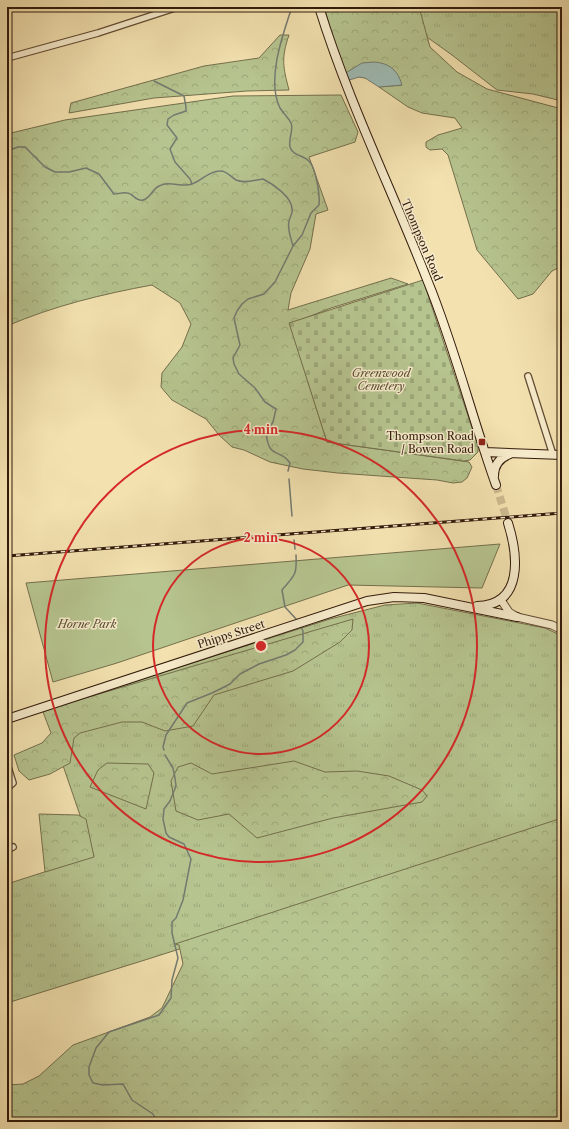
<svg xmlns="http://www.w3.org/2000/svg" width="569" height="1129" viewBox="0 0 569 1129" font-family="'Libre Caslon Text',serif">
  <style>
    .grass { fill: url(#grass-tufts); stroke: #746f4d }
    .forest { fill: url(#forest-crowns); stroke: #746f4d }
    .cemetery { fill: url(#cemetery-stones); stroke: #746f4d }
    .green { fill: #b6c48f; stroke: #746f4d }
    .water { fill: #9ebcb5; stroke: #737b71 }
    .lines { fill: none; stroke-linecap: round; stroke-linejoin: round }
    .stream { stroke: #737b71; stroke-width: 1.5 }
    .secondary-tunnel { stroke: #ccba8f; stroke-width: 8; stroke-dasharray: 8 4; stroke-linecap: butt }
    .minor-casing { stroke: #624c34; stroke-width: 8 }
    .tertiary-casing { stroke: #624c34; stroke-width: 9 }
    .secondary-casing { stroke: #321a0b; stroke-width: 10 }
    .minor { stroke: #f7eccc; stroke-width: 5.5 }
    .tertiary { stroke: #f7eccc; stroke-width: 7 }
    .secondary { stroke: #f7eccc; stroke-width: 8 }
    .rail-casing { stroke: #321a0b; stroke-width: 3 }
    .rail { stroke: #f7eccc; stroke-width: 1.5; stroke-dasharray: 4.5; stroke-linecap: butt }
    .ring { fill: none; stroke: #d62828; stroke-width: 2 }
    .poi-dot { fill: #8f2418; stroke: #f7eccc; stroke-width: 1.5 }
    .labels { text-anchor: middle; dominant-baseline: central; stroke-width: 3; stroke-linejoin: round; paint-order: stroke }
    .street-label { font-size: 11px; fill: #321a0b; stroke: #f7eccc }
    .park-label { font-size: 11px; font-style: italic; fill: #5a4d33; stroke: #f7eccc }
    .poi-label { font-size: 11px; fill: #321a0b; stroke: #f7eccc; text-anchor: end }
    .centre { fill: #d62828; stroke: #f7eccc; stroke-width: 2 }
    .ring-label { font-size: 12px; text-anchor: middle; font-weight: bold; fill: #d62828; stroke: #f7eccc; stroke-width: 3; stroke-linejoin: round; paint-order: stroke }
  </style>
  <defs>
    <pattern id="grass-tufts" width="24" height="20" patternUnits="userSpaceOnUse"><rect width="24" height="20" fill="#b6c48f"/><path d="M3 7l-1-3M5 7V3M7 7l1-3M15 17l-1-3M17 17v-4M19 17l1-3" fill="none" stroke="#9da87a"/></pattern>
    <pattern id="forest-crowns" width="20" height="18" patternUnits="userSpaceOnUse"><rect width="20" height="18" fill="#b6c48f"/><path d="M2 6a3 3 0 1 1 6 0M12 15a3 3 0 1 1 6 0" fill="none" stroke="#9da87a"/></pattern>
    <pattern id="cemetery-stones" width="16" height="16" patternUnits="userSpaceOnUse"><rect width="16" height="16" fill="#b6c48f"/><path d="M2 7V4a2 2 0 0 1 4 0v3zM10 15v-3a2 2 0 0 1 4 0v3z" fill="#9da87a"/></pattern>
  </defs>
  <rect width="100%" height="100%" fill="#f3e2b0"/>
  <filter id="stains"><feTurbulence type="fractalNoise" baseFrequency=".005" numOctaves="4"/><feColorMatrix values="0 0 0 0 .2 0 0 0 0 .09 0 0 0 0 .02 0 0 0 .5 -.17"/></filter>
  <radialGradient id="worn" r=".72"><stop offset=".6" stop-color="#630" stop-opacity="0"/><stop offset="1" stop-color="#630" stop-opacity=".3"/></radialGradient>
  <path class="grass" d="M 385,7 L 562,7 L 562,101 L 533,94 L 497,90 L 452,55 Z
    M 417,603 L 545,628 L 562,636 L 562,827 C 377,885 193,946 7,1003 L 7,884 L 94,856 L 44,710 L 330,619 L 385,605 Z"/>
  <path class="forest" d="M 324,7 L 419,7 L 430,47 L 457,72 L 487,89 L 562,109 L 562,266 L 552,271 L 533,294 L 518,299 L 477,250 L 448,155 L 442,149 L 430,150 L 426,147 L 426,142 L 438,135 L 462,128 L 455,118 L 422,113 L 408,107 L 379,87 L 402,85 L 344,74 Z
    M 280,35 L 289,35 C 281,58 283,67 289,90 L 247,91 L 154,98 L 69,113 L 71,103 L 204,66 L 259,58 Z
    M 341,95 L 358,132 L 355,142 L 309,157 L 328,210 L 316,214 L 310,249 L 291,293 L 288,310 L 391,278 L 408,284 L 331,308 L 290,324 L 327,442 L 469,462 L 472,467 L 467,478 L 462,482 L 453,483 L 437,480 L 338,473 L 303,469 L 270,462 L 244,450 L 232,447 L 219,435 L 206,419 L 172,400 L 161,387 L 162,373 L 182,347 L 191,324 L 180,303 L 152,285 C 103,294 53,306 7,326 L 7,134 L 65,120 L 233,96 Z
    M 353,619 L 352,630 L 340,642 L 293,671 L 214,695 L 193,726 L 165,731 L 142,722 L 122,722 L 80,733 L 74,738 L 70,763 L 50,774 L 29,780 L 19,771 L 14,755 L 42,743 L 51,733 L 43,712 L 48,709 Z
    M 294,761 L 325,772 L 357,771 L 389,776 L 422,790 L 427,796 L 422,802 L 333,818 L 257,838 L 229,814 L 198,820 L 176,811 L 171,781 L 178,767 L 191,763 L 212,774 Z
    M 107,763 L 148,764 L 154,773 L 146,809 L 90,787 L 98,770 Z
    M 39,814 L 78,815 L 86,819 L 94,857 L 45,872 Z
    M 562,818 L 562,1122 L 7,1122 L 7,1085 L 23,1084 L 39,1076 L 73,1045 L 150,1017 L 162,1008 L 183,964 L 179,945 L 175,944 Z"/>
  <path class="cemetery" d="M 423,280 L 478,446 L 478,452 L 470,460 L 464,461 L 327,442 L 289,323 Z"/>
  <path class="green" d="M 500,544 L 482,588 L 348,585 L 117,663 L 53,682 L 26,583 Z"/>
  <path class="water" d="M 374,62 C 389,63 398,70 402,85 L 379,87 L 365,78 L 359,77 L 346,81 L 344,74 L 362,63 Z"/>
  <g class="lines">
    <path class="stream" d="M 154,81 L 184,96 L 186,107 L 186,111 L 174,115 L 168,119 L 167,125 L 177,138 L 170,149 L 175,162 L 190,179 L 192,184
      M 7,151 L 18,147 L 25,147 L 45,167 L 55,172 L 69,172 L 86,168 L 99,174 L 114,194 C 118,194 123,192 127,193 C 133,193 136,202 143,200 C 151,198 152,189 159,186 C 169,180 182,188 192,184 C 202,181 208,171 220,171 C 226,170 231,177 236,180 C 244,184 254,180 263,179 C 273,184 292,197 292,209 C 293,214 290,216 289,221 C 287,229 291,238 293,246
      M 288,471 L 290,463 C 279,447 270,461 266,434 L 273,422 L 276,409 L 265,402 L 255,388 L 239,374 L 234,364 L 233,358 L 240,345 L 234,318 L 237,311 L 242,304 L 248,299 L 264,294 L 275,282 L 293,246 L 302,235 L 311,213 L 319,205 C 320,195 316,168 309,161 C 303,155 293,156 290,147 C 288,139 294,130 291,123 C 288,117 283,113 280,108 C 266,80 283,34 292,7
      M 289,479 L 292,516
      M 294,533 L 294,534
      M 294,540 L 295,549
      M 296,555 C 297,575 295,575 282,590 L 285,607 L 297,620
      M 164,750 L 163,747 L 166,735 L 187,703 L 212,693 L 230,684 L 240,674 L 259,664 L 286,655 L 295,650 L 303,642 L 303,631 L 301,627
      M 157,1122 L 153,1114 L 132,1100 L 123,1084 L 103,1085 L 93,1083 L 89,1075 L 89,1067 L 96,1048 L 109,1032 L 159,1015 L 171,998 L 172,980 L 178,958 L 172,933 L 172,922 L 176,918 L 183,900 L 191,859 L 184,844 L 169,837 L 166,833 L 163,819 L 164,809 L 170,801 L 176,786 L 175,778 L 173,768 L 165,755"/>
    <path class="secondary-tunnel" d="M 496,485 L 508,523"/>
    <g class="minor-casing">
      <path id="minor" d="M 7,58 L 98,33 L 178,7
        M 528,376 L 553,455
        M 7,764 L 13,783 L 7,788
        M 7,850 L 13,847"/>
    </g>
    <g class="tertiary-casing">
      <path id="tertiary" d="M 501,600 L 509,612 L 517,617 L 552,625 L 562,630"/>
    </g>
    <g class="secondary-casing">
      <path id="secondary" d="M 319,7 C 348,101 392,190 428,282 C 455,348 472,418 496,485
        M 485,452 L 562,455
        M 494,476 C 494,465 499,458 510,454
        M 477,606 C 524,605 518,555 508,523
        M 7,719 L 367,601 L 394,597 L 424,598 L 517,617"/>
    </g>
    <use href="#minor" class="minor"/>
    <use href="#tertiary" class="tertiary"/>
    <use href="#secondary" class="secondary"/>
    <g class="rail-casing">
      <path id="rail" d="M 7,556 L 562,513"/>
    </g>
    <use href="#rail" class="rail"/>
  </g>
  <g class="ring">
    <circle cx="261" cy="646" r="108"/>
    <circle cx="261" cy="646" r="216"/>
  </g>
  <rect class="poi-dot" x="478" y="438" width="8" height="8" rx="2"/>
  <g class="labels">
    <g class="street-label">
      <text transform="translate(422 240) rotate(67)">Thompson Road</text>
      <text transform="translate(231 634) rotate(-18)">Phipps Street</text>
    </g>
    <g class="park-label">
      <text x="381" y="373">Greenwood<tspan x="381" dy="13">Cemetery</tspan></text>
      <text x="87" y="624">Horne Park</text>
    </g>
    <g class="poi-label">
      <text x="474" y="436">Thompson Road<tspan x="474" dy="13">/ Bowen Road</tspan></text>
    </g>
  </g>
  <circle cx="261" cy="646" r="6" class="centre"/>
  <g class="ring-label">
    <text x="261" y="434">4 min</text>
    <text x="261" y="542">2 min</text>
  </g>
  <rect width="569" height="1129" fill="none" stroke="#f3e2b0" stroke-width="24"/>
  <rect x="8" y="8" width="553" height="1113" fill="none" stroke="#321a0b" stroke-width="2"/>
  <rect x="12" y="12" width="545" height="1105" fill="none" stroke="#321a0b"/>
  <rect width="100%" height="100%" filter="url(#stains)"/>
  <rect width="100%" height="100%" fill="url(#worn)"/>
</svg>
